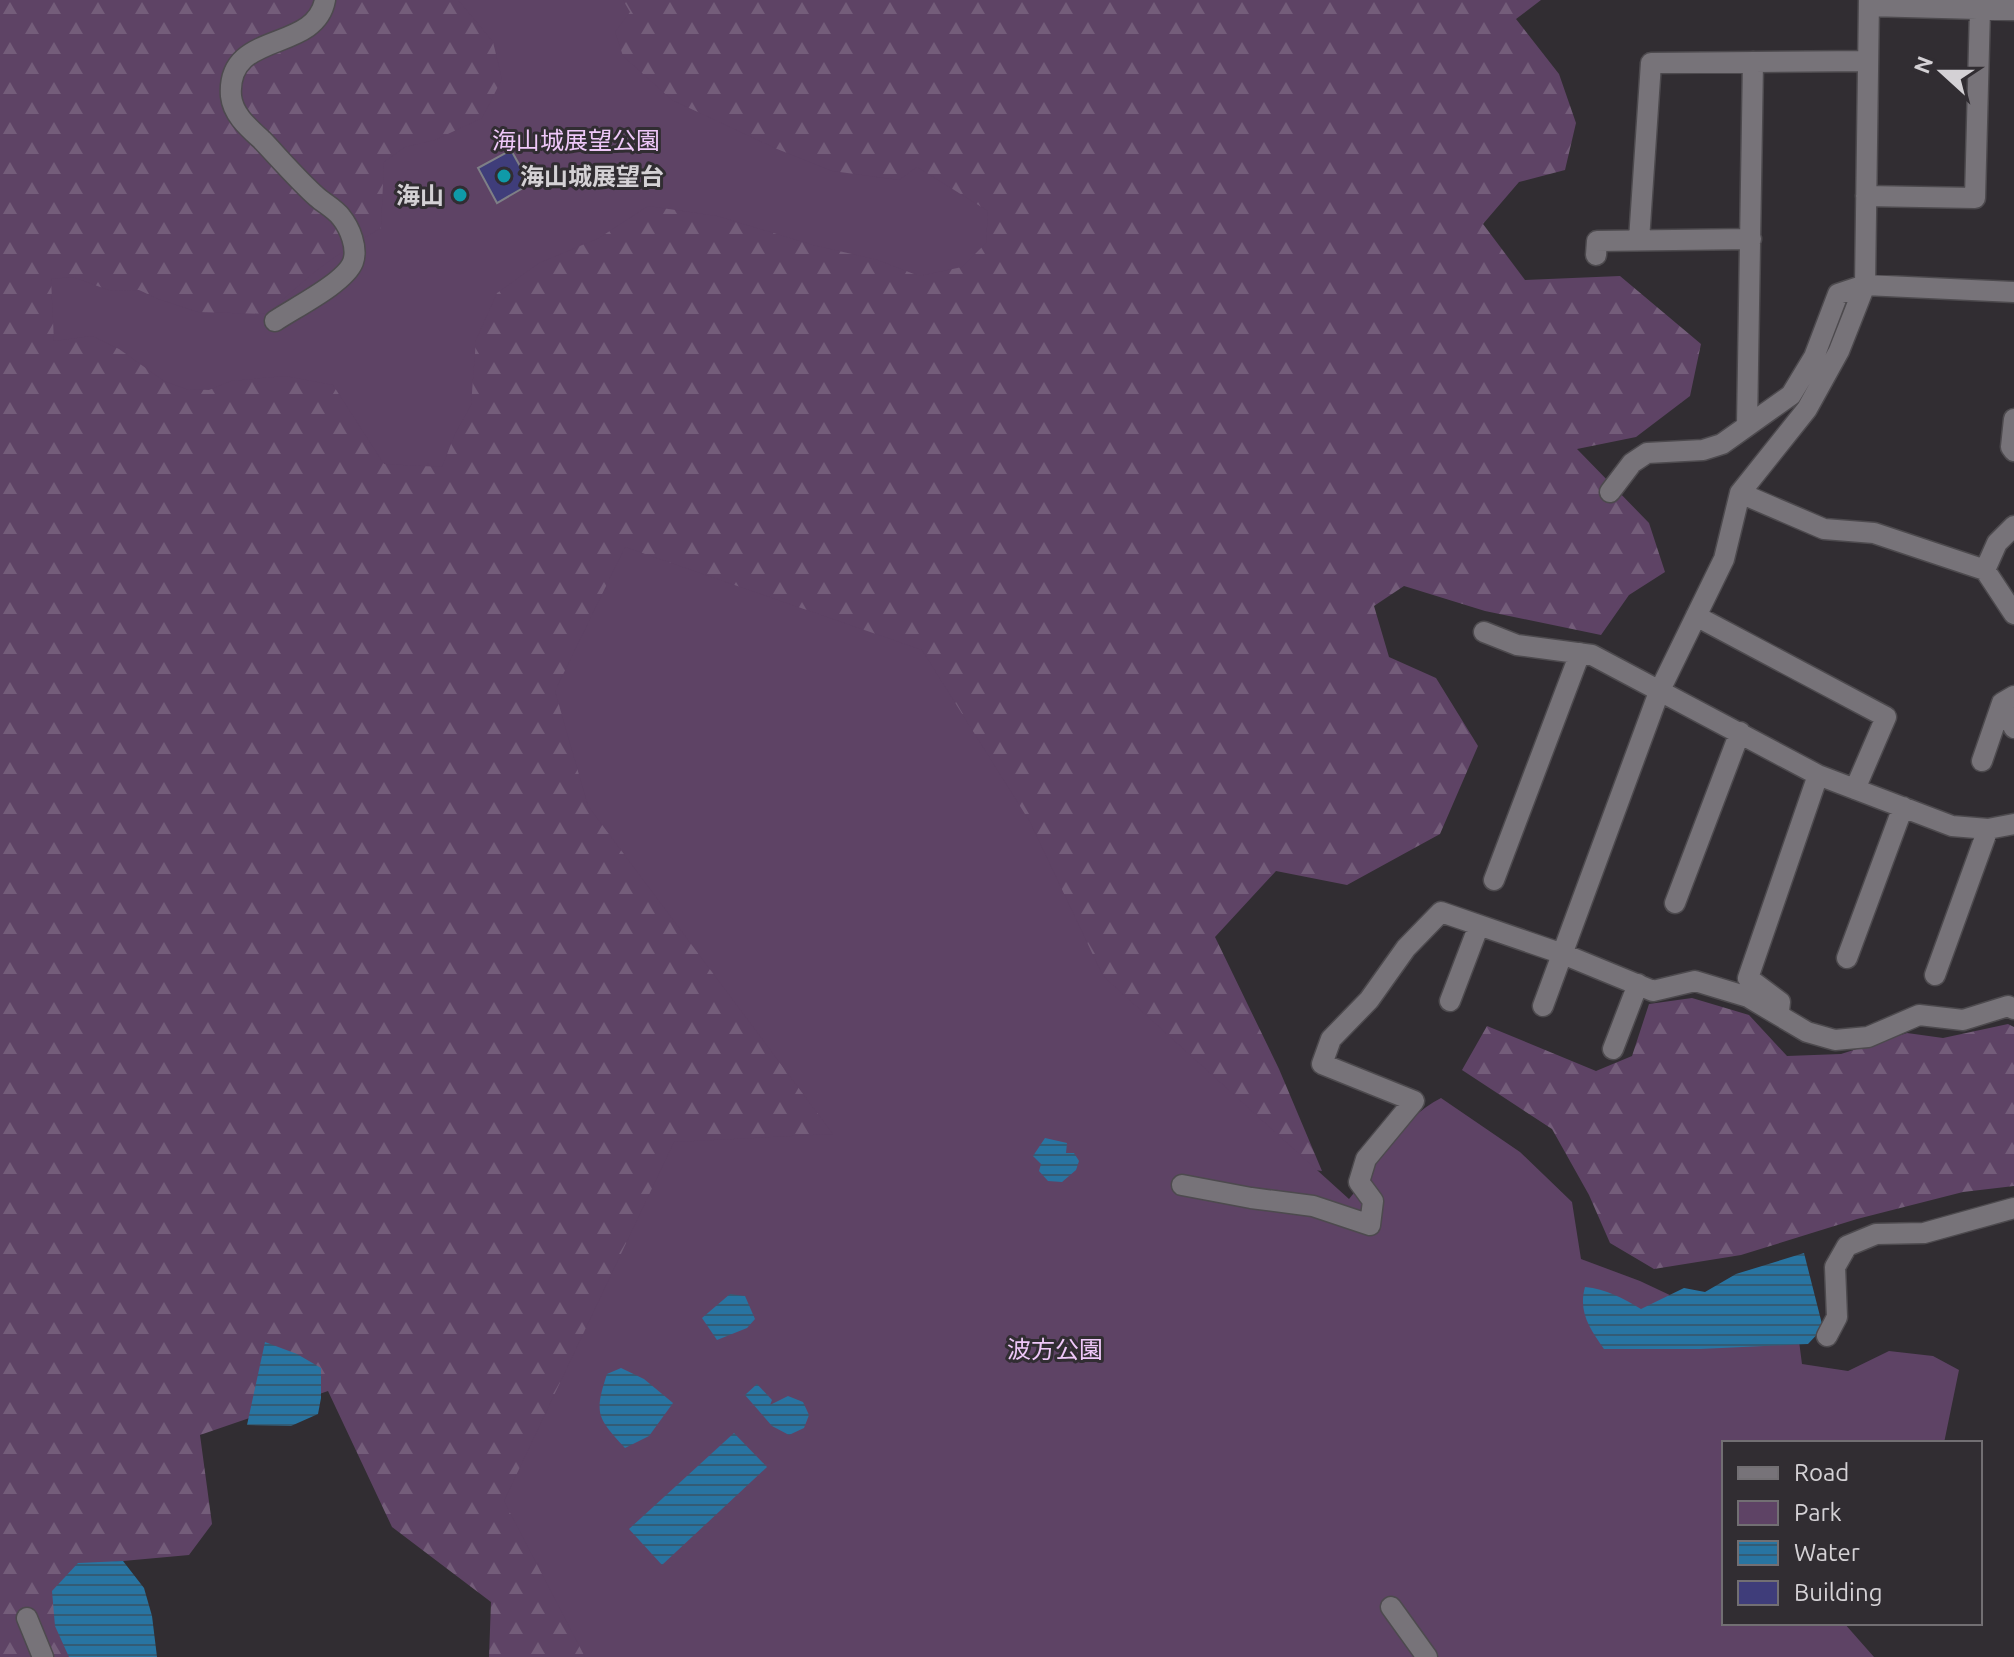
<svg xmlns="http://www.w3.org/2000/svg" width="2014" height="1657" viewBox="0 0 2014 1657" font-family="Ubuntu,'Noto Sans JP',sans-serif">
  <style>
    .forest { fill: url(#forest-firs) }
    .green { fill: #5e4365 }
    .water { fill: url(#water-rules) }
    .building { fill: #3f3d7a; stroke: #7e7f86; stroke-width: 2 }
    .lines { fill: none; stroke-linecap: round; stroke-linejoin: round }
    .minor-casing { stroke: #4d4a4e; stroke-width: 23 }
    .minor { stroke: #777379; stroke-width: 20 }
    .culture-dot { fill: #0f9aa8; stroke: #312d32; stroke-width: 3 }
    .labels { text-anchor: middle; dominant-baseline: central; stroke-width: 6; stroke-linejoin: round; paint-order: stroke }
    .park-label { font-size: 24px; fill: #efc8f9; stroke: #312d32 }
    .poi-label { font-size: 24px; font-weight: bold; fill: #d4d1d5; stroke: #312d32; text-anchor: start }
  </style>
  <defs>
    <pattern id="forest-firs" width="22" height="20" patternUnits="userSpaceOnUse" patternTransform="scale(2)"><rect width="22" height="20" fill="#5e4365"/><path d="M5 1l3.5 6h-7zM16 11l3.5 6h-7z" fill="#745d7a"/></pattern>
    <pattern id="water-rules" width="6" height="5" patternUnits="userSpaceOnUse" patternTransform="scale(2)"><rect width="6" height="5" fill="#2874a1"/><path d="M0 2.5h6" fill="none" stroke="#335c75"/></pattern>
  </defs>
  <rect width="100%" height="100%" fill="#312d32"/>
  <path class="forest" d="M 0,0 L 1541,0 L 1516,19 L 1559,74 L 1576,123 L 1565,170 L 1519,182 L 1483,224 L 1525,280 L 1620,276 L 1701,344 L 1690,396 L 1636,437 L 1577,449 L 1649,523 L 1665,572 L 1629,595 L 1601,635 L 1485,611 L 1404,586 L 1374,606 L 1389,657 L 1436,678 L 1478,746 L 1440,834 L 1347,885 L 1276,871 L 1215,937 L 1279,1069 L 1322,1171 L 1264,1163 L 934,1176 L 685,1657 L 489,1657 L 491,1602 L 392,1527 L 328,1391 L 200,1435 L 212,1524 L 189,1555 L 112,1562 L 92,1657 L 0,1657 Z
    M 1692,998 L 1749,1015 L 1787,1056 L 1841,1054 L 1907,1033 L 1943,1038 L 2008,1024 L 2014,1027 L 2014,1186 L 1963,1192 L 1857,1219 L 1741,1255 L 1654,1269 L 1610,1243 L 1589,1195 L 1552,1129 L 1462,1070 L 1487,1026 L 1596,1071 L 1632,1056 L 1649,1004 Z"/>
  <path class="green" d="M 458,0 L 623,0 L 630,12 L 615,32 L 623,56 L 672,100 L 777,149 L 832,171 L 899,180 L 917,167 L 988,211 L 986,243 L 962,267 L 919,276 L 878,260 L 813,245 L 717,216 L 648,206 L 599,238 L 539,263 L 497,293 L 476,340 L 471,405 L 455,434 L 442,467 L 384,464 L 333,385 L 285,376 L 231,381 L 209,390 L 186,389 L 164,381 L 119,349 L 92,336 L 54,341 L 51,279 L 73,277 L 111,291 L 139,290 L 158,299 L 198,312 L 269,314 C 303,278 339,252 381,228 L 384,162 L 405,147 L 435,140 L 482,118 L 502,79 L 493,42 Z
    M 625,547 L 922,650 L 1030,822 L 1103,976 L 1349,1199 C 1378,1165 1399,1119 1441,1098 L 1520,1152 L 1572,1202 L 1581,1259 L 1640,1281 L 1691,1305 L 1789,1264 L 1802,1364 L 1848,1371 L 1889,1351 L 1933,1356 L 1959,1370 L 1944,1443 L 1724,1443 L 1724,1623 L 1844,1623 L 1874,1657 L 585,1657 L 504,1501 L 674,1142 L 833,1134 L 588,806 L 555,691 Z"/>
  <path class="water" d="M 1045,1138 L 1067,1143 L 1066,1153 L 1074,1153 L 1079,1161 L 1076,1170 L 1062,1182 L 1048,1181 L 1039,1171 L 1041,1164 L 1033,1156 Z
    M 1804,1253 L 1823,1328 L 1808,1344 L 1700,1349 L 1604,1349 C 1590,1329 1578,1312 1585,1287 C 1606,1289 1623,1298 1641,1309 L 1684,1288 L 1705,1292 L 1736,1274 Z
    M 730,1294 L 745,1296 L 755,1319 L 747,1328 L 717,1340 L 702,1318 Z
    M 265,1342 L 297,1354 L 321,1368 L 321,1398 L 318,1414 L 291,1426 L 247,1425 Z
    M 621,1368 L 644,1379 L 673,1403 L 649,1436 L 625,1448 C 597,1417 594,1414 607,1374 Z
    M 757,1384 L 772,1400 L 770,1405 L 788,1396 L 803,1402 L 809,1415 L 804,1428 L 789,1435 L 772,1426 L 745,1395 Z
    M 734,1433 L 767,1467 L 662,1565 L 629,1529 Z
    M 123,1561 L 144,1588 L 152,1616 L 157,1657 L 69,1657 L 55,1626 L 52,1591 L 78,1563 Z"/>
  <path class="building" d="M 511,150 L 530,184 L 497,203 L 478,168 Z"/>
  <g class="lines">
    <g class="minor-casing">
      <path id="minor" d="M 1869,6 L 2014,10
        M 1866,196 L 1975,198 L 1980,9
        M 1639,240 L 1651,63 L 1868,61
        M 1596,255 L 1597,241 L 1751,239
        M 275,321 C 294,308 345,283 353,262 C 358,248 350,228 341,217 C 335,209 325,204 317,197 C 298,180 280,159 262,140 C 249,128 233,115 231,96 C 226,29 315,54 325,0
        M 2014,419 L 2011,447 L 2014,451
        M 1747,426 L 1753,62
        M 1610,492 L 1632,463 L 1647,453 L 1703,450 L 1722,444 L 1791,395 L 1814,357 L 1838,294 L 1865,285 L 2014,292
        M 1740,493 L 1824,529 L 1874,533 L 1985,570 L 2014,614
        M 1985,570 L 1997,543 L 2014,526
        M 1696,616 L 1886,717 L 1855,789
        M 1484,632 L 1517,645 L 1592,655 L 1818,775 L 1952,826 L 1988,829 L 2014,824
        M 2002,703 L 2014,728
        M 1982,761 L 2002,703 L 2014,696
        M 1494,880 L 1580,653
        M 1675,903 L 1740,732
        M 1847,958 L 1903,807
        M 1935,975 L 1988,829
        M 1450,1001 L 1479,925
        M 1543,1006 L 1659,692 L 1724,559 L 1740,493 L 1807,409 L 1839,351 L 1865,285 L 1869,0
        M 1779,1011 L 1780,1002 L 1748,978 L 1818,775
        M 1613,1049 L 1638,984
        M 1182,1185 L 1251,1198 L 1313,1206 L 1370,1225 L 1373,1201 L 1359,1182 L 1366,1159 L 1414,1101 L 1322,1064 L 1331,1039 L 1369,1000 L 1406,948 L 1441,912 L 1563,954 L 1653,991 L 1695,981 L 1748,997 L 1807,1032 L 1835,1040 L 1868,1037 L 1919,1015 L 1963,1020 L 2008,1006 L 2014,1009
        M 1827,1336 L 1837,1317 L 1835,1267 L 1847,1246 L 1876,1234 L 1924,1233 L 2014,1208
        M 1391,1607 L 1427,1657
        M 27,1618 L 43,1657"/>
    </g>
    <use href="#minor" class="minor"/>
  </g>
  <g class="culture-dot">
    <circle cx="504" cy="176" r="8"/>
    <circle cx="460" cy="195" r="8"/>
  </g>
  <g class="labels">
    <g class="park-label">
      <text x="576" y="140">海山城展望公園</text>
      <text x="1055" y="1349">波方公園</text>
    </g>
    <g class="poi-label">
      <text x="520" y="176">海山城展望台</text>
      <text x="444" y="195" text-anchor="end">海山</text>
    </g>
  </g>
  <rect x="1722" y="1441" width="260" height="184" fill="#312d32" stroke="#726f73" stroke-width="2"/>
  <rect x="1738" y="1467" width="40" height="12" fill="#777379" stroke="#726f73" stroke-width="2"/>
  <text x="1794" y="1481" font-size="24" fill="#d4d1d5">Road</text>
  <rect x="1738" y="1501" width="40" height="24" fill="#5e4365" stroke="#726f73" stroke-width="2"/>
  <text x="1794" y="1521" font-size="24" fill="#d4d1d5">Park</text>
  <rect x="1738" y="1541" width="40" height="24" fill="url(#water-rules)" stroke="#726f73" stroke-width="2"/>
  <text x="1794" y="1561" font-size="24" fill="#d4d1d5">Water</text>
  <rect x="1738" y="1581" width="40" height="24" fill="#3f3d7a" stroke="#726f73" stroke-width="2"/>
  <text x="1794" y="1601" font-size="24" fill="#d4d1d5">Building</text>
  <g transform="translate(1942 72) rotate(291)" stroke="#312d32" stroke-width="6" paint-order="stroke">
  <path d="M0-6L14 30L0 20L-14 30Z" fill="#d4d1d5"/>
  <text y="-12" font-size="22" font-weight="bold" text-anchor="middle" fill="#d4d1d5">N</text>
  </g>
</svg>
